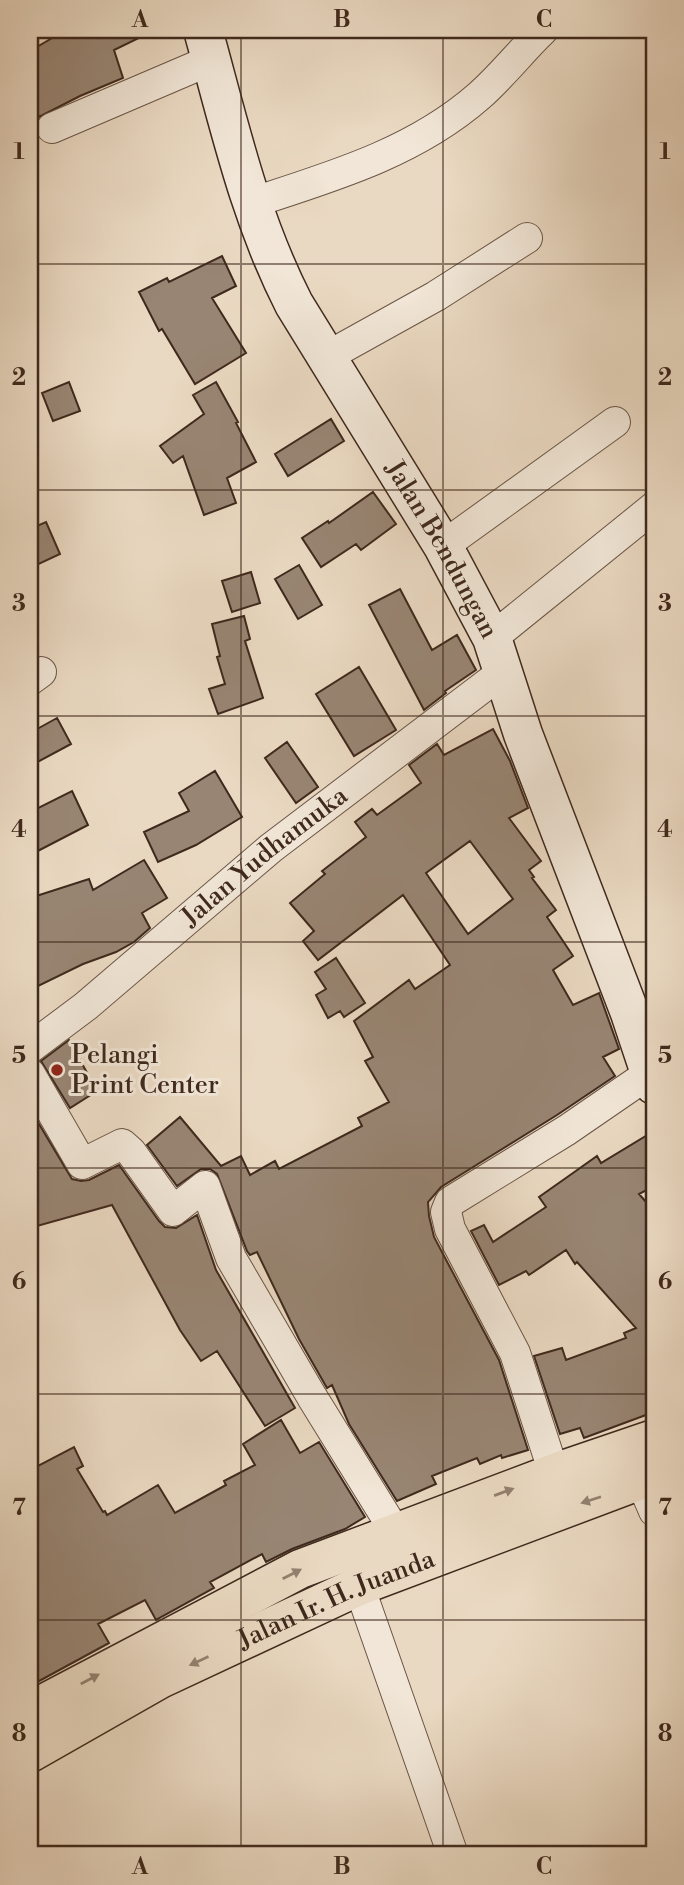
<svg xmlns="http://www.w3.org/2000/svg" width="684" height="1885" viewBox="0 0 684 1885" font-family="'Libre Bodoni',serif">
  <style>
    .building { fill: #988573; stroke: #3f291d; stroke-width: 2; fill-rule: evenodd }
    .lines { fill: none; stroke-linecap: round; stroke-linejoin: round }
    .street-casing { stroke: #6a5546; stroke-width: 32 }
    .secondary-casing { stroke: #3f291d; stroke-width: 41 }
    .highway-casing { stroke: #3f291d; stroke-width: 41 }
    .street { stroke: #f1e6d7; stroke-width: 30 }
    .secondary { stroke: #f1e6d7; stroke-width: 38 }
    .highway { stroke: #ead9c2; stroke-width: 38 }
    .oneway { fill: #948170 }
    .grid { fill: none; stroke: #3f291d; stroke-width: 2; stroke-opacity: 0.55 }
    .poi-dot { fill: #8f2418; stroke: #f1e6d7; stroke-width: 2.5 }
    .labels { text-anchor: middle; dominant-baseline: central; stroke-width: 6; stroke-linejoin: round; paint-order: stroke }
    .street-label { font-size: 26px; fill: #3f291d; stroke: #f1e6d7 }
    .poi-label { font-size: 26px; fill: #3f291d; stroke: #f1e6d7; text-anchor: start }
    .neatline { fill: none; stroke: #3f291d; stroke-width: 2.5 }
    .grid-label { font-size: 23px; text-anchor: middle; font-weight: bold; fill: #3f291d }
  </style>
  <rect width="100%" height="100%" fill="#ead9c2"/>
  <filter id="stains"><feTurbulence type="fractalNoise" baseFrequency=".00286" numOctaves="4"/><feColorMatrix values="0 0 0 0 .2 0 0 0 0 .09 0 0 0 0 .02 0 0 0 .5 -.17"/></filter>
  <radialGradient id="worn" r=".72"><stop offset=".6" stop-color="#630" stop-opacity="0"/><stop offset="1" stop-color="#630" stop-opacity=".3"/></radialGradient>
  <path class="building" d="M 66,30 L 155,30 L 114,50 L 123,78 L 80,96 L 39,117 L 30,99 L 30,51 Z
    M 222,256 L 236,286 L 212,298 L 246,353 L 195,384 L 162,329 L 159,331 L 139,292 L 167,278 L 169,282 Z
    M 69,382 L 80,411 L 53,421 L 42,393 Z
    M 216,382 L 238,422 L 236,423 L 256,462 L 227,478 L 236,503 L 204,515 L 183,456 L 173,463 L 160,446 L 204,414 L 193,395 Z
    M 331,419 L 344,441 L 288,476 L 275,454 Z
    M 373,492 L 396,524 L 361,550 L 356,544 L 321,567 L 302,538 L 328,521 L 329,523 Z
    M 46,522 L 60,554 L 30,568 L 30,529 Z
    M 299,565 L 322,605 L 298,619 L 275,579 Z
    M 251,572 L 260,603 L 232,612 L 222,581 Z
    M 400,589 L 432,650 L 457,635 L 476,670 L 445,691 L 446,693 L 424,710 L 369,605 Z
    M 244,616 L 250,639 L 245,641 L 263,698 L 218,714 L 209,689 L 225,684 L 217,657 L 220,656 L 212,624 Z
    M 359,667 L 396,730 L 354,756 L 316,694 Z
    M 57,718 L 71,744 L 30,766 L 30,733 Z
    M 493,729 L 510,761 L 528,808 L 509,818 L 541,861 L 529,870 L 534,877 L 532,878 L 556,910 L 547,917 L 573,956 L 553,970 L 573,1005 L 599,993 L 619,1049 L 603,1057 L 615,1076 L 557,1115 L 441,1187 L 428,1202 L 429,1216 L 434,1237 L 499,1360 L 528,1450 L 502,1458 L 501,1455 L 480,1464 L 477,1458 L 432,1476 L 436,1484 L 397,1501 L 349,1424 L 332,1385 L 327,1388 L 299,1339 L 257,1252 L 250,1255 L 247,1251 L 217,1174 L 210,1169 L 201,1169 L 177,1186 L 147,1145 L 180,1117 L 221,1166 L 241,1156 L 250,1175 L 275,1161 L 279,1169 L 362,1126 L 358,1118 L 389,1102 L 365,1061 L 373,1057 L 354,1021 L 409,980 L 415,989 L 450,965 L 403,895 L 318,960 L 303,941 L 314,931 L 290,903 L 325,874 L 322,871 L 366,837 L 355,822 L 372,809 L 377,815 L 421,783 L 409,765 L 437,744 L 444,755 ZM 470,841 L 513,899 L 468,934 L 426,873 Z
    M 287,742 L 318,787 L 296,803 L 265,758 Z
    M 215,771 L 242,817 L 196,845 L 158,862 L 144,832 L 189,811 L 179,793 Z
    M 72,791 L 88,825 L 30,855 L 30,812 Z
    M 144,860 L 167,898 L 142,913 L 150,928 L 134,942 L 116,952 L 83,964 L 30,990 L 30,898 L 89,879 L 93,890 Z
    M 336,958 L 365,1003 L 344,1017 L 340,1011 L 328,1018 L 316,995 L 326,989 L 315,972 Z
    M 69,1040 L 97,1091 L 70,1108 L 41,1061 Z
    M 30,1109 L 72,1179 L 81,1181 L 89,1180 L 119,1165 L 159,1221 L 165,1227 L 176,1228 L 197,1215 L 216,1270 L 295,1408 L 265,1426 L 217,1351 L 201,1361 L 180,1330 L 112,1205 L 30,1228 Z
    M 654,1131 L 654,1186 L 639,1194 L 654,1211 L 654,1412 L 584,1438 L 580,1428 L 560,1434 L 534,1356 L 562,1348 L 566,1360 L 626,1338 L 624,1333 L 636,1328 L 577,1262 L 575,1264 L 566,1250 L 529,1275 L 526,1271 L 499,1285 L 471,1231 L 484,1225 L 493,1242 L 546,1207 L 539,1197 L 573,1173 L 597,1156 L 601,1163 Z
    M 281,1420 L 300,1453 L 319,1442 L 365,1517 L 345,1529 L 292,1549 L 266,1562 L 262,1554 L 210,1582 L 214,1588 L 156,1620 L 145,1600 L 98,1624 L 109,1643 L 30,1686 L 30,1470 L 74,1447 L 83,1466 L 77,1469 L 103,1512 L 105,1511 L 107,1515 L 158,1485 L 175,1513 L 226,1485 L 224,1481 L 255,1465 L 243,1444 Z"/>
  <g class="lines">
    <g class="street-casing">
      <g id="street">
        <path d="M 52,128 L 211,60"/>
        <path d="M 251,203 C 331,177 414,153 479,96 C 502,76 521,51 543,30"/>
        <path d="M 328,356 L 436,296 L 527,238"/>
        <path d="M 443,546 L 615,422"/>
        <path d="M 492,638 L 654,507"/>
        <path d="M 30,680 L 41,672"/>
        <path id="s1" d="M 30,1048 L 86,1006 L 271,848 L 503,672"/>
        <path d="M 30,1074 L 82,1164 L 122,1144 L 131,1152 L 173,1211 L 205,1186 L 231,1258 L 312,1397 L 396,1533"/>
        <path d="M 632,1460 L 654,1511"/>
        <path d="M 554,1473 L 515,1353 L 450,1229 L 446,1212 L 450,1202 L 567,1130 L 650,1073"/>
        <path d="M 359,1586 L 453,1855"/>
      </g>
    </g>
    <g class="secondary-casing">
      <g id="secondary">
        <path id="s2" d="M 203,30 C 229,124 249,216 294,304 L 443,546 L 492,638 L 523,734 L 630,1013 L 654,1085"/>
      </g>
    </g>
    <g class="highway-casing">
      <g id="highway">
        <path d="M 30,1711 L 300,1569 L 560,1471 L 654,1439"/>
        <path id="s3" d="M 30,1753 L 160,1679 L 359,1586 L 654,1475"/>
      </g>
    </g>
    <use href="#street" class="street"/>
    <use href="#secondary" class="secondary"/>
    <use href="#highway" class="highway"/>
  </g>
  <defs><path id="oneway-solid" d="M-6-.8H1V-3.2L6.5 0L1 3.2V.8H-6Z" transform="scale(1.75)"/></defs>
  <g class="oneway">
    <use href="#oneway-solid" transform="translate(504 1492) rotate(-20)"/>
    <use href="#oneway-solid" transform="translate(591 1500) rotate(162)"/>
    <use href="#oneway-solid" transform="translate(292 1574) rotate(-27)"/>
    <use href="#oneway-solid" transform="translate(199 1661) rotate(155)"/>
    <use href="#oneway-solid" transform="translate(90 1679) rotate(-28)"/>
  </g>
  <path class="grid" d="M 241,30 L 241,1855M 443,30 L 443,1855M 30,264 L 654,264M 30,490 L 654,490M 30,716 L 654,716M 30,942 L 654,942M 30,1168 L 654,1168M 30,1394 L 654,1394M 30,1620 L 654,1620"/>
  <circle class="poi-dot" cx="57" cy="1070" r="7"/>
  <g class="labels">
    <g class="street-label">
      <text stroke="none"><textPath href="#s2" startOffset="576">Jalan Bendungan</textPath></text>
      <text stroke="none"><textPath href="#s1" startOffset="303">Jalan Yudhamuka</textPath></text>
      <text stroke="none"><textPath href="#s3" startOffset="343">Jalan Ir. H. Juanda</textPath></text>
    </g>
    <g class="poi-label">
      <text x="71" y="1055">Pelangi<tspan x="71" dy="30">Print Center</tspan></text>
    </g>
  </g>
  <rect width="684" height="1885" fill="none" stroke="#ead9c2" stroke-width="77"/>
  <rect x="38" y="38" width="608" height="1808" class="neatline"/>
  <g class="grid-label">
    <text x="140" y="27">A</text>
    <text x="342" y="27">B</text>
    <text x="544" y="27">C</text>
    <text x="19" y="159">1</text>
    <text x="665" y="159">1</text>
    <text x="19" y="385">2</text>
    <text x="665" y="385">2</text>
    <text x="19" y="611">3</text>
    <text x="665" y="611">3</text>
    <text x="19" y="837">4</text>
    <text x="665" y="837">4</text>
    <text x="19" y="1063">5</text>
    <text x="665" y="1063">5</text>
    <text x="19" y="1289">6</text>
    <text x="665" y="1289">6</text>
    <text x="19" y="1515">7</text>
    <text x="665" y="1515">7</text>
    <text x="19" y="1741">8</text>
    <text x="665" y="1741">8</text>
    <text x="140" y="1874">A</text>
    <text x="342" y="1874">B</text>
    <text x="544" y="1874">C</text>
  </g>
  <rect width="100%" height="100%" filter="url(#stains)"/>
  <rect width="100%" height="100%" fill="url(#worn)"/>
</svg>
